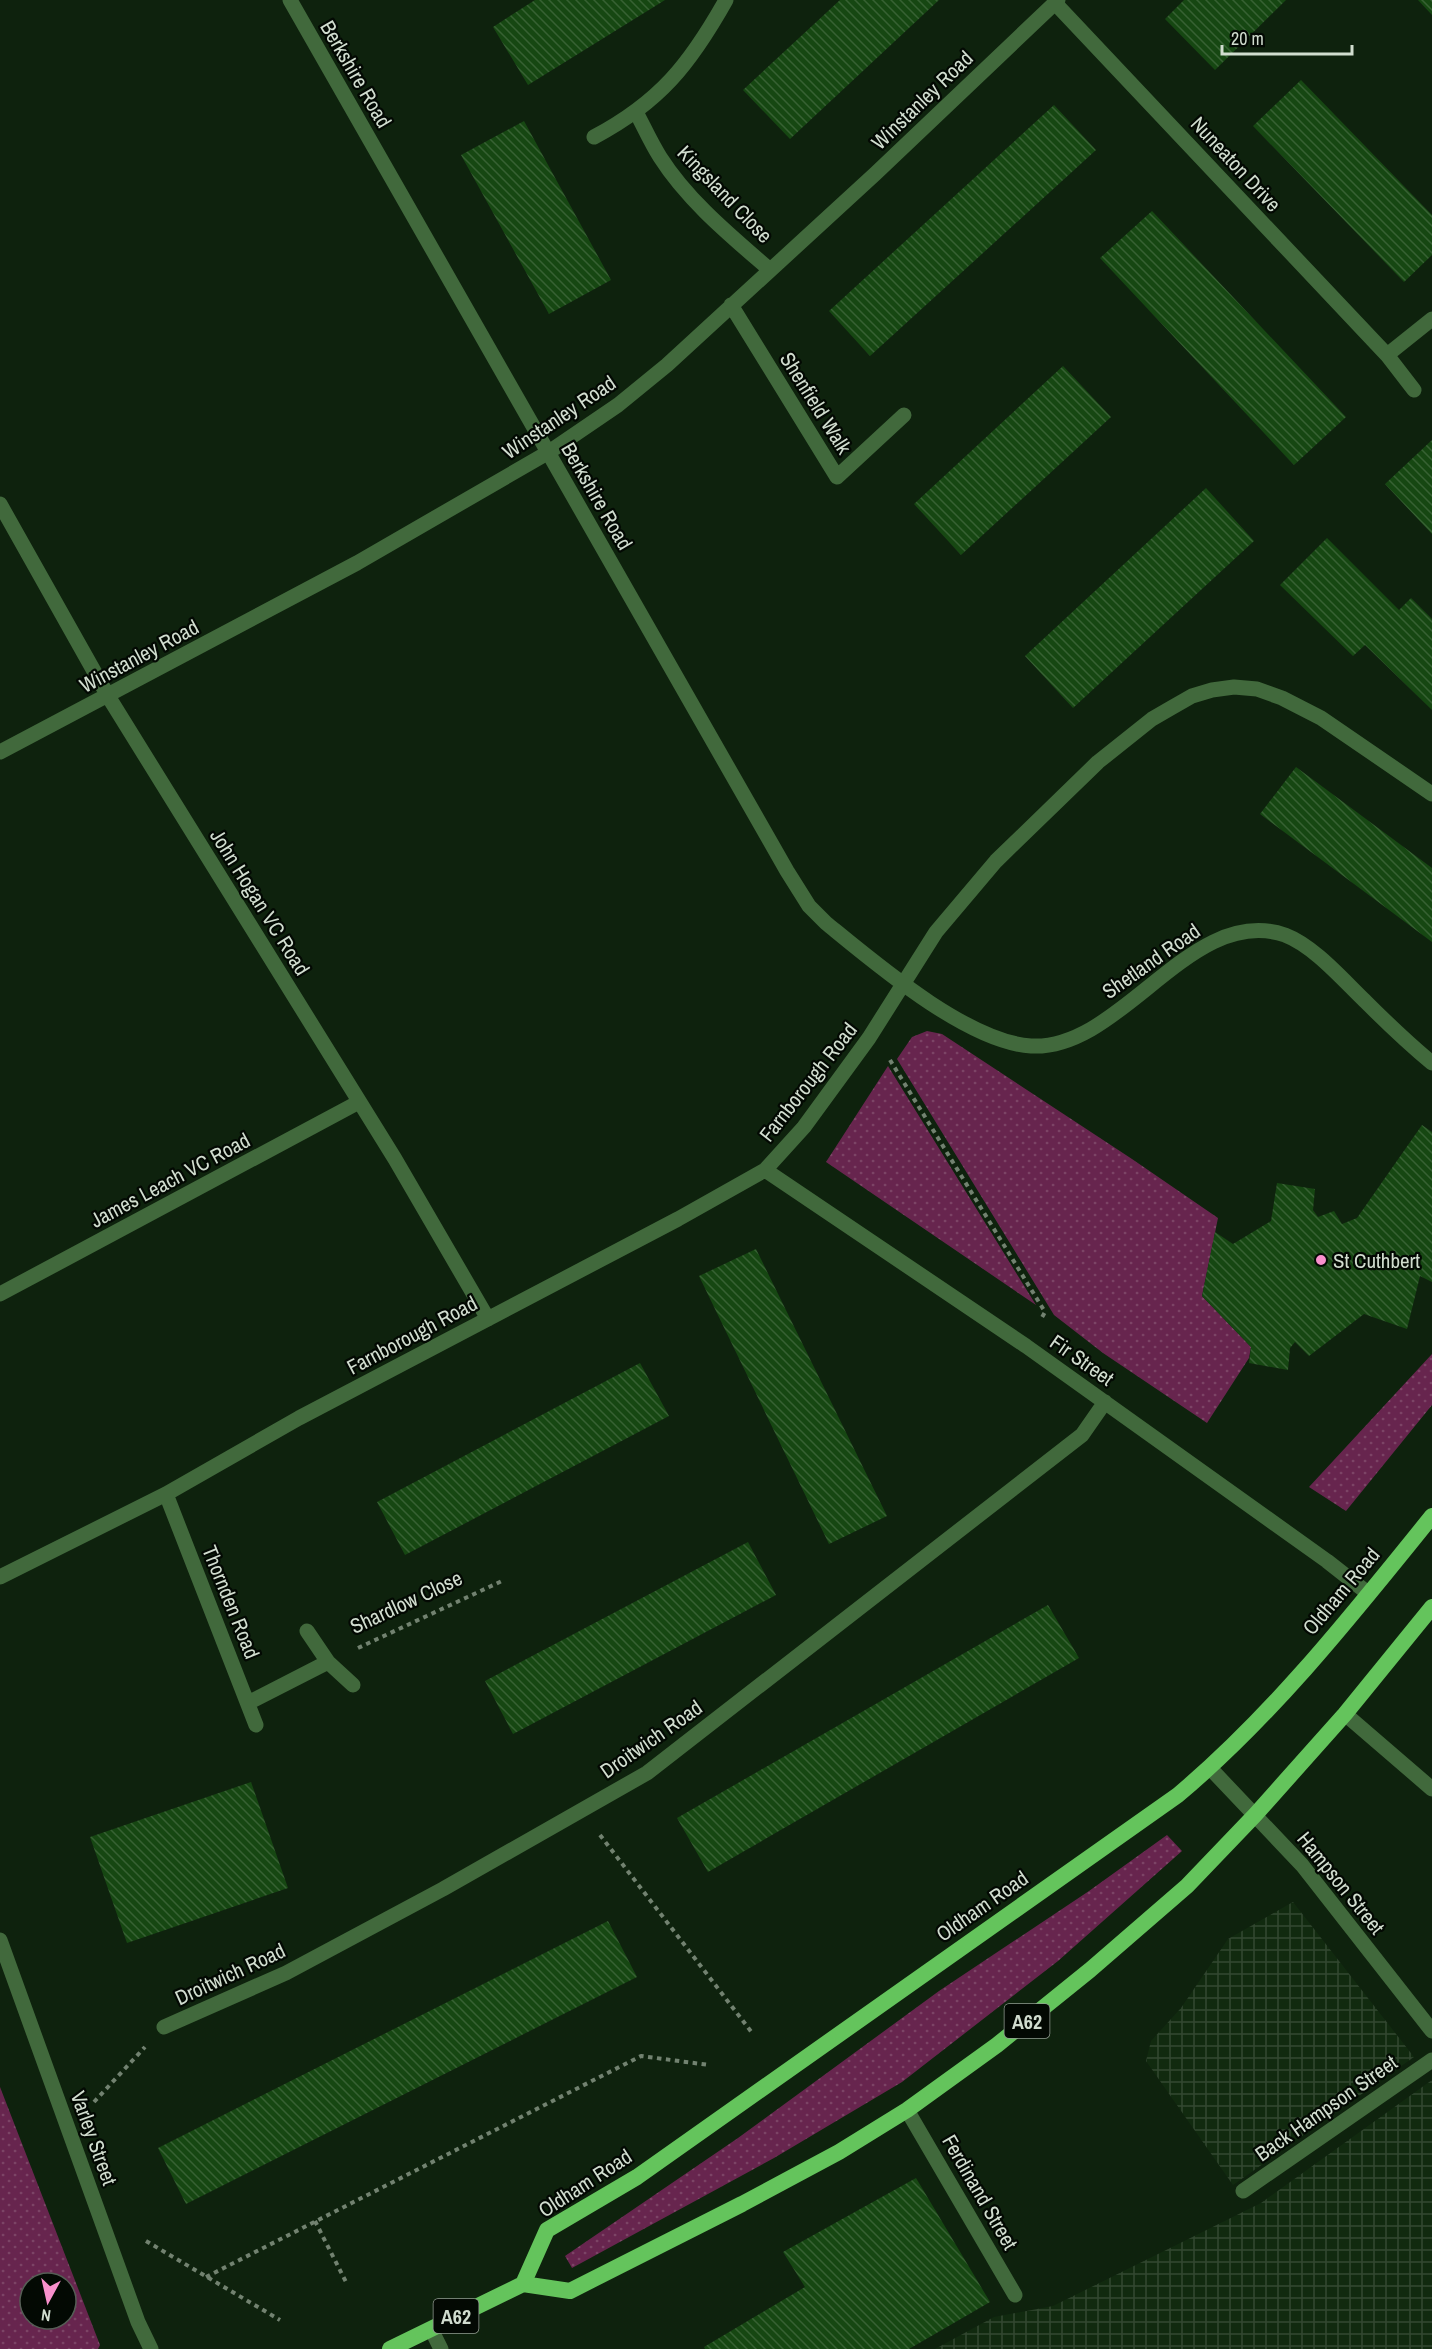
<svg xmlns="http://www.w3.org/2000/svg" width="1432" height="2349" viewBox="0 0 1432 2349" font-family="'Archivo Narrow',sans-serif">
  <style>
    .industrial { fill: url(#industrial-grid) }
    .grass { fill: url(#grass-dots); fill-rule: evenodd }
    .building { fill: url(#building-back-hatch) }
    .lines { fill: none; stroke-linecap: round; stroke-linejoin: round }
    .path { stroke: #728270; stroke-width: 4; stroke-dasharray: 4.5 4.5; stroke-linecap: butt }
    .service { stroke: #41693c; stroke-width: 15 }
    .minor { stroke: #41693c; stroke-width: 15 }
    .tertiary { stroke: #41693c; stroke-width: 15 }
    .trunk { stroke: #64c45c; stroke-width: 16 }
    .poi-dot { fill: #f890cc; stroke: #030903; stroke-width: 2 }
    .labels { text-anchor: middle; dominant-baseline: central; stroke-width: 4.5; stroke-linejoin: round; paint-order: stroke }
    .shield { fill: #030903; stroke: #939d92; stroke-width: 1.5 }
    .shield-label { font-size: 20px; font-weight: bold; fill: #d1ddcf }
    .street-label { font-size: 21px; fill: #d1ddcf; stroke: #030903 }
    .poi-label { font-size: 21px; fill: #d1ddcf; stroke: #030903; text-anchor: start }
  </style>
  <defs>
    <pattern id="industrial-grid" width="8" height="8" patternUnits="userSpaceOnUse" patternTransform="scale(1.5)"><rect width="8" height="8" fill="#112a0f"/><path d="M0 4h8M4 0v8" fill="none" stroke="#334831"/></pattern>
    <pattern id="grass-dots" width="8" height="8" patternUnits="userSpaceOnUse" patternTransform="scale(1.5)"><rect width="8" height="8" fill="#67254e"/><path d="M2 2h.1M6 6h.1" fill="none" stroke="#7c4466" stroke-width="1.8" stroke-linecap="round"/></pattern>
    <pattern id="building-back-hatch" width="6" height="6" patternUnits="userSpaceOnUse" patternTransform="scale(1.5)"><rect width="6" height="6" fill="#164712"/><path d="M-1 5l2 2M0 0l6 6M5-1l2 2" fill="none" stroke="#376133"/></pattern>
  </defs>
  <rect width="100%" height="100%" fill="#0e220d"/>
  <path class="industrial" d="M 1293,1902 L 1414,2057 L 1233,2185 L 1146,2061 L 1151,2041 L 1181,2008 L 1228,1939 Z
    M 1432,2080 L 1432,2349 L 935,2349 L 994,2317 L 1053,2306 L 1261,2203 Z"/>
  <path class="grass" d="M 927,1031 L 942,1034 L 1132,1159 L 1218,1218 L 1202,1296 L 1251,1347 L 1249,1358 L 1207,1423 L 1103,1353 L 1054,1315 L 897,1059 L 912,1037 Z
    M 888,1066 L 1036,1305 L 826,1162 Z
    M 1432,1354 L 1432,1405 L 1346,1511 L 1309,1487 Z
    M 1167,1835 L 1182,1851 L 1058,1961 L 902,2082 L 774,2158 L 572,2268 L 565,2256 L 738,2138 L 939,1991 L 1089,1891 Z
    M 0,2087 L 100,2345 L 98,2349 L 0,2349 ZM 30,2283 L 66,2283 L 66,2319 L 30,2319 Z"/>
  <path class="building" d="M 535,0 L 665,0 L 528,85 L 493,27 Z
    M 840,0 L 939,0 L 790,139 L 743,90 Z
    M 1184,0 L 1286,0 L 1215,70 L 1165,19 Z
    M 1418,0 L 1432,0 L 1432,15 Z
    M 1301,80 L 1432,215 L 1432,255 L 1404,282 L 1253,126 Z
    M 1054,105 L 1096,150 L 870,356 L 829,311 Z
    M 524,121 L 611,280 L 549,314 L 461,155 Z
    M 1152,211 L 1346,417 L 1294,465 L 1100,258 Z
    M 1063,366 L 1111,417 L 961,555 L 914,504 Z
    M 1432,440 L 1432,534 L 1385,484 Z
    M 1206,488 L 1254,541 L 1073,708 L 1025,656 Z
    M 1327,538 L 1399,610 L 1411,598 L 1432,619 L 1432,710 L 1365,645 L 1353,656 L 1280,585 Z
    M 1296,767 L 1432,868 L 1432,942 L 1260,814 Z
    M 1422,1125 L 1432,1132 L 1432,1282 L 1420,1276 L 1407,1329 L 1364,1314 L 1309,1356 L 1295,1342 L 1290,1348 L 1288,1370 L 1249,1363 L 1251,1347 L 1202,1296 L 1215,1232 L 1233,1244 L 1271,1221 L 1277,1183 L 1315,1189 L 1313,1210 L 1318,1217 L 1334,1211 L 1342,1224 L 1357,1218 Z
    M 756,1249 L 887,1516 L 829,1544 L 699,1276 Z
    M 640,1363 L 669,1416 L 405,1555 L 377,1502 Z
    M 748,1542 L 776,1595 L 513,1734 L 485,1681 Z
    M 1048,1605 L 1079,1658 L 708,1872 L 677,1818 Z
    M 251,1782 L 288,1888 L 127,1943 L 90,1837 Z
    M 608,1921 L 637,1977 L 186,2204 L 158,2148 Z
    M 916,2178 L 990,2302 L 909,2349 L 705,2349 L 704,2347 L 805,2287 L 783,2252 Z"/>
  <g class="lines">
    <path class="path" d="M 890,1060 L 1045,1312 L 1041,1319
      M 358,1648 L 502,1581
      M 600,1835 L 753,2034
      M 94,2102 L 145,2047
      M 315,2221 L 347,2284
      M 146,2241 L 280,2320
      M 206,2277 L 641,2056 L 709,2065"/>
    <path class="service" d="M 1210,1768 L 1302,1865 L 1432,2031
      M 1243,2191 L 1432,2060"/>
    <path class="minor" d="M 290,0 L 787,871 L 809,906 L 826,923 C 875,963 967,1042 1031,1046 C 1122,1051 1191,903 1285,935 C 1314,946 1343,980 1365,1001 C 1387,1023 1409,1044 1432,1063
      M 1055,3 L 1387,355 L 1414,390
      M 636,112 C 644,127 651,143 660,157 C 688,201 731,236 770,270
      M 594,137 C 660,102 690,64 726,0
      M 731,305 L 837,477 L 904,415
      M 1387,355 L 1432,319
      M 0,504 L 108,696 L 395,1159 L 488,1319
      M 0,752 L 357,563 L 549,452 L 618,405 L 667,365 L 875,174 L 1058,0
      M 765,1170 L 1026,1346 L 1327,1561 L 1369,1594
      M 0,1294 L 359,1102
      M 166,1494 L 256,1725
      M 0,1577 L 166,1494 L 299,1418 L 678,1219 L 765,1170 L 804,1127 L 869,1038 L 936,932 L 996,861 L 1098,762 L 1152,719 L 1171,708 L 1192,696 L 1212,690 L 1234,687 L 1257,689 L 1282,698 L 1321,718 L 1432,794
      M 307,1631 L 328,1662 L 353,1685
      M 248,1703 L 328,1662
      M 1345,1714 L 1432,1789
      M 164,2027 L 286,1973 L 443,1889 L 647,1773 L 1082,1435 L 1105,1402
      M 907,2110 L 1015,2295
      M 431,2329 L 441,2349"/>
    <path class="tertiary" d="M 0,1940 L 138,2322 L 151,2349"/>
    <path class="trunk" d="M 523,2284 L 547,2230 L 637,2177 L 1178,1795 C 1274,1714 1353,1614 1432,1516
      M 390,2349 L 523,2284 L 570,2291 L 742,2204 L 839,2152 L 907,2110 L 997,2045 L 1090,1970 L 1187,1886 L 1255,1815 L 1345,1714 L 1432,1607"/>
  </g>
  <circle class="poi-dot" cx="1321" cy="1260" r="6"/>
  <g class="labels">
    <g class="shield">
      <rect x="1004.5" y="2004" width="45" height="34" rx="4.5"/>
      <rect x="433.5" y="2299" width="45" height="34" rx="4.5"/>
    </g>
    <g class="shield-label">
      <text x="1027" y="2021">A62</text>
      <text x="456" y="2316">A62</text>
    </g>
    <g class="street-label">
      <text transform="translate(356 74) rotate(60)">Berkshire Road</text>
      <text transform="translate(922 100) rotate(-44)">Winstanley Road</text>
      <text transform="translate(1236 164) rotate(47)">Nuneaton Drive</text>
      <text transform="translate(725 194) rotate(46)">Kingsland Close</text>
      <text transform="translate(816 403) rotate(58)">Shenfield Walk</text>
      <text transform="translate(559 417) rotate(-34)">Winstanley Road</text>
      <text transform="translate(597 496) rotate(60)">Berkshire Road</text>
      <text transform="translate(139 656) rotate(-28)">Winstanley Road</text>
      <text transform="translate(260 902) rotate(58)">John Hogan VC Road</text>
      <text transform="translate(1151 961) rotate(-35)">Shetland Road</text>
      <text transform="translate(808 1082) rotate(-52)">Farnborough Road</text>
      <text transform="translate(170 1180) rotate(-28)">James Leach VC Road</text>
      <text transform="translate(412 1335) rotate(-28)">Farnborough Road</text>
      <text transform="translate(1082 1360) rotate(35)">Fir Street</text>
      <text transform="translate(1341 1591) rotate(-50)">Oldham Road</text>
      <text transform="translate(231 1602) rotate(68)">Thornden Road</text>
      <text transform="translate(406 1602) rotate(-25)">Shardlow Close</text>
      <text transform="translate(651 1739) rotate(-35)">Droitwich Road</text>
      <text transform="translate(1341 1883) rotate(51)">Hampson Street</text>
      <text transform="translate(982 1906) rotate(-35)">Oldham Road</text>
      <text transform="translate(230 1974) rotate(-25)">Droitwich Road</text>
      <text transform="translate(1326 2108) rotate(-35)">Back Hampson Street</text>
      <text transform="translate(94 2138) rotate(70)">Varley Street</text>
      <text transform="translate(585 2183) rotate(-33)">Oldham Road</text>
      <text transform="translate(980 2192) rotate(60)">Ferdinand Street</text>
    </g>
    <g class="poi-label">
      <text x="1333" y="1260">St Cuthbert</text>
    </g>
  </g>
  <g transform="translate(48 2301) rotate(188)"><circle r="28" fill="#030903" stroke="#555e55" stroke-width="1.5"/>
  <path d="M0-4.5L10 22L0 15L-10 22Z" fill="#f890cc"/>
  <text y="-9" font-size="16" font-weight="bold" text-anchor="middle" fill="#d1ddcf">N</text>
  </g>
  <path d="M1222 45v9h130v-9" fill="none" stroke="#d1ddcf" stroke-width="3"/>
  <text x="1231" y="45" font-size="18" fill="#d1ddcf" stroke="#030903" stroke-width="4.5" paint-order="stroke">20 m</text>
</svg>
